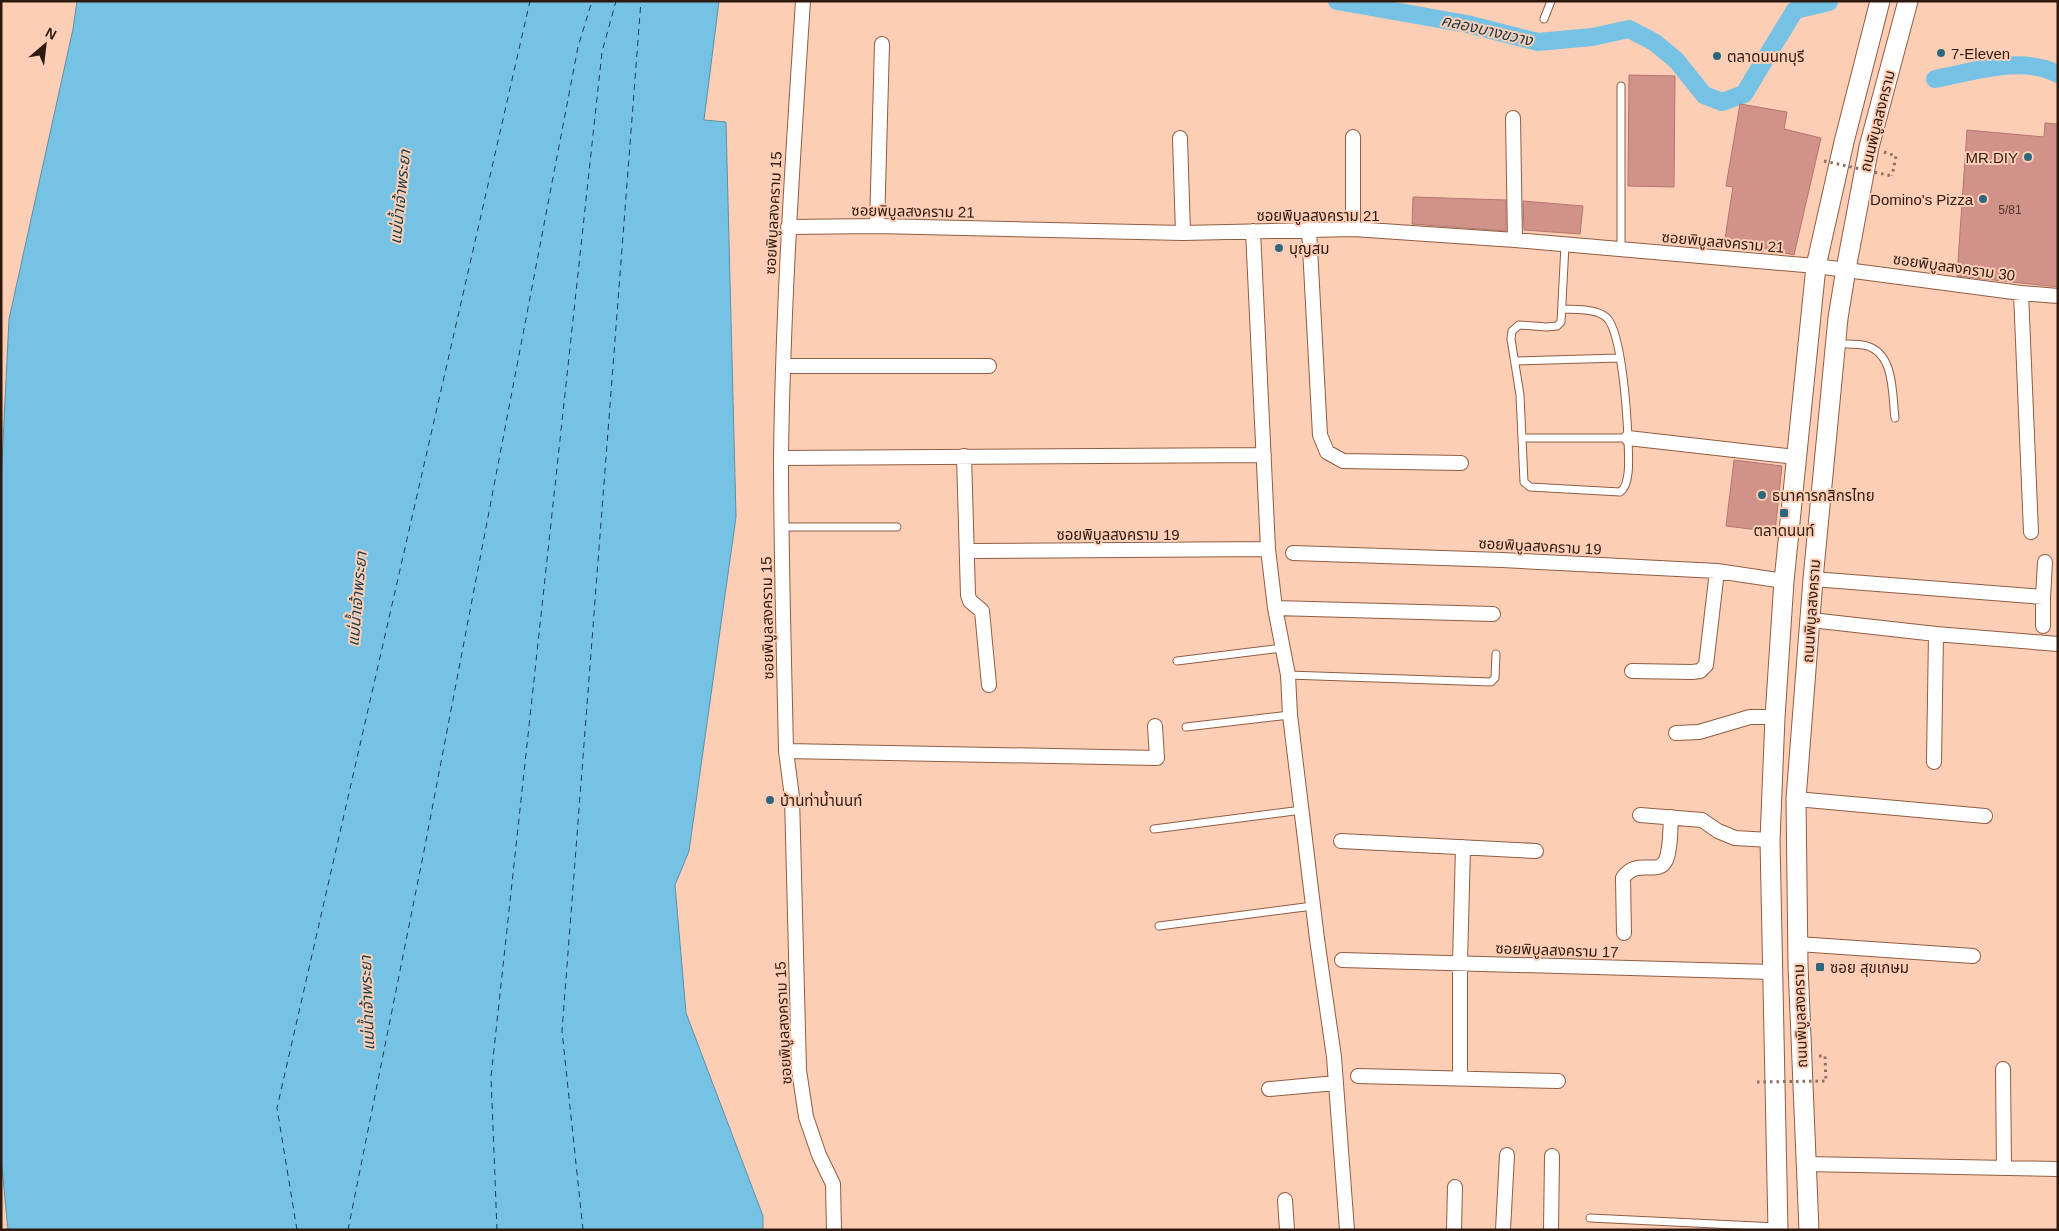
<svg xmlns="http://www.w3.org/2000/svg" width="2059" height="1231" viewBox="0 0 2059 1231" font-family="Arial,'Noto Sans Thai',sans-serif">
  <style>
    .water { fill: #75c2e5; stroke: #608fa4 }
    .lines { fill: none; stroke-linecap: round; stroke-linejoin: round }
    .canal { stroke: #75c2e5; stroke-width: 18 }
    .ferry { stroke: #1a3d4c; stroke-width: 1; stroke-dasharray: 6 5; stroke-linecap: butt }
    .building { fill: #d19289; stroke: #b3776e }
    .lane-casing { stroke: #905d42; stroke-width: 9 }
    .street-casing { stroke: #905d42; stroke-width: 16 }
    .secondary-casing { stroke: #905d42; stroke-width: 21 }
    .path { stroke: #8f6e5d; stroke-width: 3; stroke-dasharray: 2.5 4; stroke-linecap: butt }
    .lane { stroke: #fff; stroke-width: 7 }
    .street { stroke: #fff; stroke-width: 14 }
    .secondary { stroke: #fff; stroke-width: 19 }
    .path-bridge { stroke: #8f6e5d; stroke-width: 3; stroke-dasharray: 2.5 4; stroke-linecap: butt }
    .poi-dot { fill: #2c677f; stroke: #fdceb6; stroke-width: 2 }
    .labels { text-anchor: middle; dominant-baseline: central; stroke-width: 4; stroke-linejoin: round; paint-order: stroke }
    .number-label { font-size: 12px; fill: #57372d }
    .poi-label { font-size: 15px; fill: #2e190e; stroke: #fdceb6; text-anchor: start }
    .street-label { font-size: 15px; fill: #2e190e; stroke: #fdceb6 }
    .water-label { font-size: 16px; font-style: italic; fill: #1a3d4c; stroke: #fdceb6 }
  </style>
  <rect width="100%" height="100%" fill="#fdceb6"/>
  <path class="water" d="M 77,1 L 719,1 L 704,120 L 726,122 L 736,517 L 689,851 L 675,885 L 686,1013 L 763,1216 L 763,1230 L 8,1230 L 1,1157 L 1,483 L 9,319 L 73,29 Z"/>
  <g class="lines">
    <path class="canal" d="M 1337,1 L 1467,24 L 1538,42 L 1592,37 L 1629,29 L 1654,42 L 1676,60 L 1704,95 L 1722,102 L 1744,94 L 1795,10 L 1829,2
      M 1935,79 C 1973,72 2021,55 2058,74"/>
    <path class="ferry" d="M 297,1230 L 277,1108 L 530,1
      M 348,1230 L 424,851 L 578,47 L 592,1
      M 497,1230 L 491,1077 L 602,52 L 616,1
      M 583,1230 L 562,1031 L 641,1"/>
  </g>
  <path class="building" d="M 1629,75 L 1675,76 L 1674,187 L 1628,186 Z
    M 1740,104 L 1787,112 L 1784,129 L 1821,138 L 1794,255 L 1764,248 L 1763,252 L 1724,245 L 1733,187 L 1726,186 Z
    M 2045,123 L 2058,124 L 2058,287 L 1957,276 L 1967,130 L 2044,137 Z
    M 1413,197 L 1506,200 L 1506,231 L 1412,224 Z
    M 1523,201 L 1583,206 L 1580,234 L 1524,230 Z
    M 1734,460 L 1782,466 L 1775,532 L 1726,526 Z"/>
  <g class="lines">
    <g class="lane-casing">
      <path id="lane" d="M 1544,19 L 1551,1
        M 1565,245 L 1561,322 L 1557,326 L 1547,327 L 1519,325 L 1512,331 L 1511,339 L 1520,395 L 1524,482 L 1530,487 L 1620,492 C 1632,484 1628,452 1628,438
        M 1621,249 L 1621,86
        M 1836,344 C 1846,344 1858,343 1867,346 C 1895,354 1892,395 1895,418
        M 1515,361 L 1619,358
        M 1522,438 L 1628,438 C 1627,414 1622,334 1607,318 C 1597,308 1575,310 1562,309
        M 783,527 L 897,527
        M 1177,661 L 1282,648
        M 1288,675 L 1491,682 L 1495,678 L 1496,654
        M 1186,727 L 1290,715
        M 1154,829 L 1302,810
        M 1159,926 L 1313,906
        M 1590,1218 L 1777,1227"/>
    </g>
    <g class="street-casing">
      <path id="street" d="M 803,1 C 793,153 783,305 781,457 C 781,555 784,653 786,751 L 792,797 L 799,1070 L 806,1117 L 819,1155 L 833,1184 L 834,1230
        M 1513,118 L 1515,240
        M 1353,137 L 1353,229
        M 1180,138 L 1183,233
        M 877,226 L 882,44
        M 788,227 L 877,226 L 1183,233 L 1353,229 L 1515,240 L 1816,266 L 2021,293 L 2058,296
        M 1309,229 L 1320,435 L 1327,452 L 1343,461 L 1461,463
        M 1253,231 L 1268,549 L 1275,608 L 1288,675 L 1290,715 L 1317,939 L 1334,1057 L 1347,1230
        M 2021,293 L 2031,532
        M 783,366 L 989,366
        M 1628,438 L 1796,457
        M 964,456 L 968,595 L 970,601 L 982,611 L 989,685
        M 781,458 L 1264,455
        M 967,551 L 1268,549
        M 1293,553 L 1502,560 L 1717,571 L 1784,581
        M 1813,579 L 2043,597 L 2045,562
        M 1275,608 L 1493,614
        M 1811,620 L 1936,634 L 1934,762
        M 2043,626 L 2043,597
        M 1936,634 L 2058,644
        M 1632,671 L 1692,672 L 1700,671 L 1706,665 L 1717,571
        M 1676,733 L 1699,732 L 1750,717 L 1775,717
        M 786,751 L 1157,758 L 1155,726
        M 1796,799 L 1985,816
        M 1640,815 L 1702,820 L 1718,831 L 1735,838 L 1770,840
        M 1341,841 L 1536,851
        M 1624,933 L 1623,878 C 1637,857 1658,877 1666,860 C 1671,848 1670,830 1671,817
        M 1798,944 L 1973,956
        M 1342,960 L 1772,972
        M 2003,1069 L 2004,1168
        M 1358,1076 L 1558,1081
        M 1460,1079 L 1460,963 L 1463,847
        M 1269,1089 L 1336,1083
        M 1806,1164 L 2058,1169
        M 1285,1200 L 1287,1230
        M 1454,1230 L 1455,1187
        M 1503,1230 L 1507,1155
        M 1551,1230 L 1552,1156"/>
    </g>
    <g class="secondary-casing">
      <path id="secondary" d="M 1778,1230 L 1770,840 L 1775,717 L 1784,581 L 1816,266 L 1844,142 L 1880,1
        M 1809,1230 L 1798,965 L 1796,799 L 1813,579 L 1838,318 L 1846,269 L 1869,147 L 1908,1"/>
    </g>
    <path class="path" d="M 1884,152 L 1896,156 L 1892,176
      M 1819,1056 L 1825,1056 L 1826,1081"/>
    <use href="#lane" class="lane"/>
    <use href="#street" class="street"/>
    <use href="#secondary" class="secondary"/>
    <path class="path-bridge" d="M 1824,161 L 1892,176
      M 1757,1082 L 1826,1081"/>
  </g>
  <g class="poi-dot">
    <circle cx="1941" cy="53" r="5"/>
    <circle cx="1717" cy="56" r="5"/>
    <circle cx="2028" cy="157" r="5"/>
    <circle cx="1983" cy="199" r="5"/>
    <circle cx="1279" cy="248" r="5"/>
    <circle cx="1762" cy="495" r="5"/>
    <rect x="1779" y="508" width="10" height="10" rx="2.5"/>
    <circle cx="770" cy="800" r="5"/>
    <rect x="1815" y="962" width="10" height="10" rx="2.5"/>
  </g>
  <g class="labels">
    <g class="number-label">
      <text x="2010" y="210">5/81</text>
    </g>
    <g class="poi-label">
      <text x="1951" y="53">7-Eleven</text>
      <text x="1727" y="56">ตลาดนนทบุรี</text>
      <text x="2018" y="157" text-anchor="end">MR.DIY</text>
      <text x="1973" y="199" text-anchor="end">Domino's Pizza</text>
      <text x="1289" y="248">บุญสม</text>
      <text x="1772" y="495">ธนาคารกสิกรไทย</text>
      <text x="1784" y="530" text-anchor="middle">ตลาดนนท์</text>
      <text x="780" y="800">บ้านท่าน้ำนนท์</text>
      <text x="1830" y="967">ซอย สุขเกษม</text>
    </g>
    <g class="street-label">
      <text transform="translate(1877 121) rotate(-76)">ถนนพิบูลสงคราม</text>
      <text transform="translate(913 211) rotate(1)">ซอยพิบูลสงคราม 21</text>
      <text transform="translate(773 213) rotate(-87)">ซอยพิบูลสงคราม 15</text>
      <text x="1318" y="215">ซอยพิบูลสงคราม 21</text>
      <text transform="translate(1723 242) rotate(5)">ซอยพิบูลสงคราม 21</text>
      <text transform="translate(1954 267) rotate(8)">ซอยพิบูลสงคราม 30</text>
      <text x="1118" y="534">ซอยพิบูลสงคราม 19</text>
      <text transform="translate(1540 546) rotate(3)">ซอยพิบูลสงคราม 19</text>
      <text transform="translate(1811 611) rotate(-86)">ถนนพิบูลสงคราม</text>
      <text transform="translate(767 618) rotate(-91)">ซอยพิบูลสงคราม 15</text>
      <text transform="translate(1557 950) rotate(2)">ซอยพิบูลสงคราม 17</text>
      <text transform="translate(1800 1016) rotate(-92)">ถนนพิบูลสงคราม</text>
      <text transform="translate(783 1023) rotate(-93)">ซอยพิบูลสงคราม 15</text>
    </g>
    <g class="water-label">
      <text transform="translate(1487 30) rotate(13)">คลองบางขวาง</text>
      <text transform="translate(400 197) rotate(-84)">แม่น้ำเจ้าพระยา</text>
      <text transform="translate(357 599) rotate(-85)">แม่น้ำเจ้าพระยา</text>
      <text transform="translate(367 1003) rotate(-92)">แม่น้ำเจ้าพระยา</text>
    </g>
  </g>
  <rect width="2059" height="1231" fill="none" stroke="#2e190e" stroke-width="5"/>
  <g transform="translate(45 45) rotate(28)" stroke="#fdceb6" stroke-width="4" paint-order="stroke">
  <path d="M0-4L9 19L0 12L-9 19Z" fill="#2e190e"/>
  <text y="-8" font-size="14" font-weight="bold" text-anchor="middle" fill="#2e190e">N</text>
  </g>
</svg>
